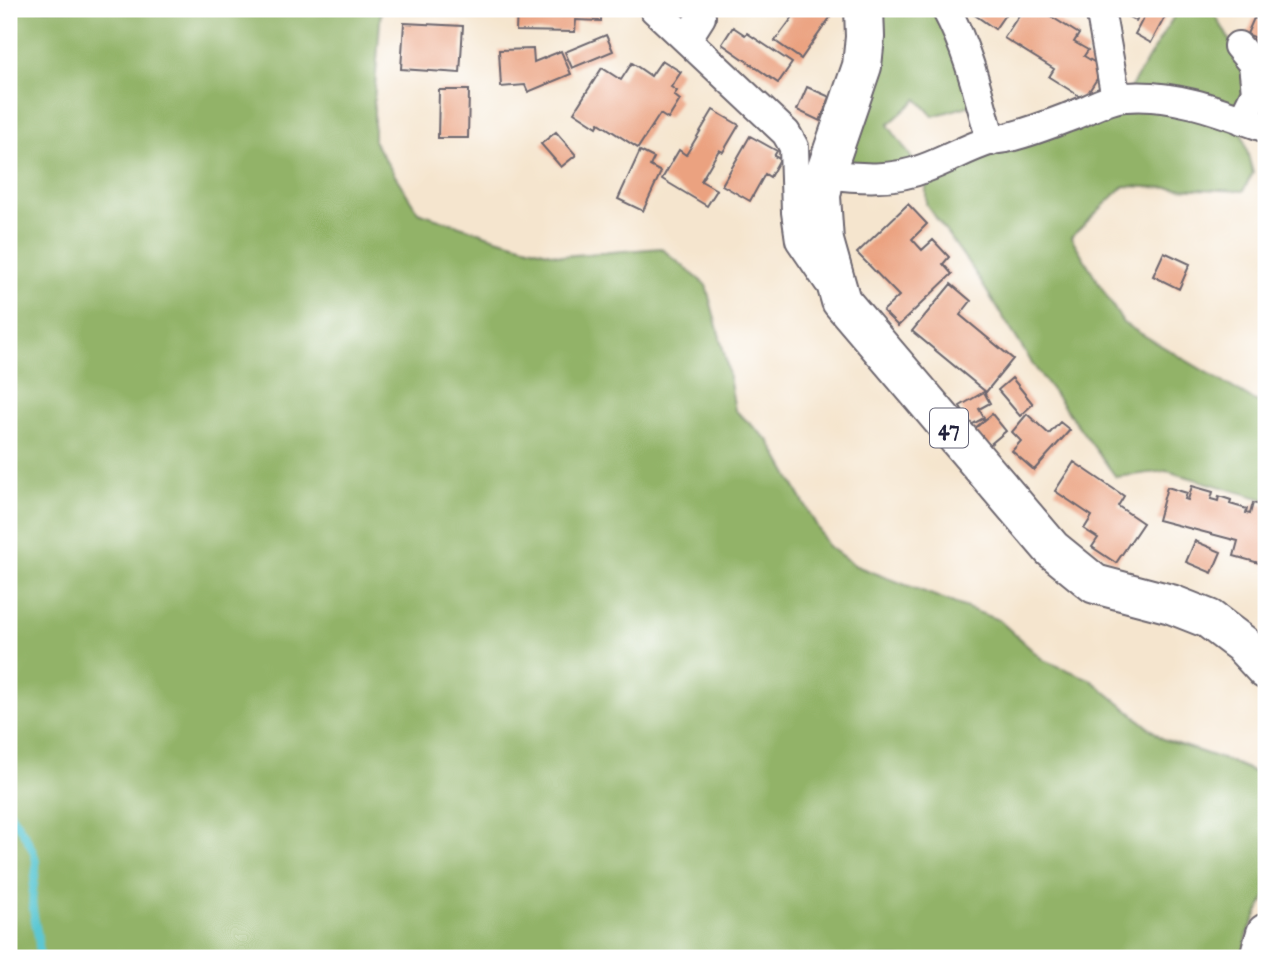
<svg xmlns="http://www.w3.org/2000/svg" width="1275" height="967" viewBox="0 0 1275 967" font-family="'IM FELL English',serif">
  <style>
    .forest { fill: #92b367; stroke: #5a6a51; stroke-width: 2 }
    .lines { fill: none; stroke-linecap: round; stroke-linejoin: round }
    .stream { stroke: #5bc7d3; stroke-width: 8 }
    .building { fill: #eba280 }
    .street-casing { stroke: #6c666e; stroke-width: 32 }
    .primary-casing { stroke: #6c666e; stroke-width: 42 }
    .street { stroke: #fff; stroke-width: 28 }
    .primary { stroke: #fff; stroke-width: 38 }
    .labels { text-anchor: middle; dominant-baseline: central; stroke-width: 7; stroke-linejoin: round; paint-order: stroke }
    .shield { fill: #fff; stroke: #646476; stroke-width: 2 }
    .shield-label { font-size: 23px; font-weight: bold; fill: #22223b }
  </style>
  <rect width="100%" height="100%" fill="#fff"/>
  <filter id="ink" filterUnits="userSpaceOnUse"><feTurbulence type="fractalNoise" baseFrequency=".0143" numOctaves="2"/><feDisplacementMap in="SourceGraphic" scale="14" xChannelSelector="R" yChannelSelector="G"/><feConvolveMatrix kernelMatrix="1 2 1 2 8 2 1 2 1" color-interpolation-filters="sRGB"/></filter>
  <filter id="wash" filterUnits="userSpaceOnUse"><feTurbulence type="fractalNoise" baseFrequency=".00686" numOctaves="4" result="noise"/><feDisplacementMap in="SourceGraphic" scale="28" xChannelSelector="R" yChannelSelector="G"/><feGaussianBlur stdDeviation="1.57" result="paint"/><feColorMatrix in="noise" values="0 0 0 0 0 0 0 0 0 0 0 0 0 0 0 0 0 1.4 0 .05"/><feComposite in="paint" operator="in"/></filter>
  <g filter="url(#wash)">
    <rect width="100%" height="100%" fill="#f5e5ce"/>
    <path class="forest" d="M 9,9 L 381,9 L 374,101 L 374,142 L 418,212 L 496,238 L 562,256 L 661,248 L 706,285 L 726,360 L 735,410 L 769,441 L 828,546 L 856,566 L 999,620 L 1043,660 L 1090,679 L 1163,739 L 1231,762 L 1266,777 L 1266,896 L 1248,933 L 1242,958 L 9,958 Z
      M 878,9 L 936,9 L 975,104 L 933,116 L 917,99 L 888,125 L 916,164 L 853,172 L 846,157 Z
      M 1178,9 L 1212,9 L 1238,55 L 1246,82 L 1237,112 L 1129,90 L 1176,13 Z
      M 1130,103 L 1240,126 L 1253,173 L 1243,191 L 1124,186 L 1071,237 L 1123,323 L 1255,401 L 1266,401 L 1266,500 L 1167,471 L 1116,477 L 1034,366 L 972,268 L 926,204 L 926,174 Z"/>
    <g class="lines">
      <path class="stream" d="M 9,811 C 17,824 37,850 36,865 C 36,880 30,894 33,909 C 35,926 41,941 39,958"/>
    </g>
    <g id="blocks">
      <path class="building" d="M 517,9 L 601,9 L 601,21 L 576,20 L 575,32 L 516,31 Z
        M 778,9 L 836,9 L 801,59 L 775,41 L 792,18 Z
        M 975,9 L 1009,9 L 995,29 L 972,13 Z
        M 1023,9 L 1039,9 L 1079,34 L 1074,42 L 1088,50 L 1084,56 L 1104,68 L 1084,99 L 1049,77 L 1054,69 L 1004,38 Z
        M 1115,9 L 1143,9 L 1136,21 Z
        M 1148,9 L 1169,9 L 1151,43 L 1135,34 Z
        M 1244,9 L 1266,9 L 1266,19 Z
        M 1254,18 L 1266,23 L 1266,37 L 1261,48 L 1251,44 L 1254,37 L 1247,34 Z
        M 404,23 L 463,26 L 460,73 L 401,69 Z
        M 733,27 L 745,35 L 747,33 L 792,63 L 778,83 L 722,44 Z
        M 606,35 L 613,51 L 572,68 L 565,52 Z
        M 533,49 L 534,62 L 561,51 L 571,74 L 528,92 L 525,85 L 501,87 L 499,50 Z
        M 662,60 L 681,72 L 671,87 L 677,91 L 674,95 L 680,100 L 668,119 L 660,114 L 638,148 L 599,123 L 597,127 L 574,112 L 602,68 L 621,80 L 632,63 L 651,76 Z
        M 807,87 L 830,97 L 820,121 L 797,110 Z
        M 439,90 L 469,90 L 468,138 L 438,138 Z
        M 713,110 L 739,125 L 723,152 L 719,150 L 701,181 L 717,190 L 707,206 L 662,179 L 679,150 L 686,155 Z
        M 556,132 L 576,155 L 561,167 L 541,144 Z
        M 750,136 L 777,151 L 774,156 L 780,159 L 770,177 L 765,174 L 750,201 L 722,185 Z
        M 640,151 L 654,158 L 650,166 L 661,172 L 643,211 L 618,199 Z
        M 908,204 L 927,224 L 912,239 L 922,250 L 933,240 L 949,257 L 943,264 L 952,274 L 898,326 L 883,311 L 899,296 L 857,253 Z
        M 1164,252 L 1190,264 L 1179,289 L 1153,276 Z
        M 951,284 L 971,301 L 960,315 L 1013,359 L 986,392 L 912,331 Z
        M 1012,378 L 1033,404 L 1020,416 L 998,390 Z
        M 984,392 L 990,403 L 979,409 L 984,418 L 971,425 L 960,406 Z
        M 992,414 L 1006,431 L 987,447 L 973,430 Z
        M 1027,414 L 1049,434 L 1060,422 L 1070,430 L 1034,470 L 1012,451 L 1021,441 L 1012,432 Z
        M 1074,462 L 1124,496 L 1118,506 L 1143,523 L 1116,563 L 1092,547 L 1098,538 L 1084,529 L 1092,516 L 1055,491 Z
        M 1192,486 L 1213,492 L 1211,499 L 1218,501 L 1219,496 L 1231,500 L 1230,504 L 1247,509 L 1246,513 L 1250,514 L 1253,503 L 1266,506 L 1266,565 L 1234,556 L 1238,541 L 1158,520 L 1167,487 L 1187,493 L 1185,499 L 1188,500 Z
        M 1195,541 L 1221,552 L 1212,573 L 1186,562 Z"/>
    </g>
  </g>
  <g filter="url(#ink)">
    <use href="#blocks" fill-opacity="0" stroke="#6c666e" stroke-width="2"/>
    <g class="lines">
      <g class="street-casing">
        <path id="street" d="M 654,9 L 786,133 L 794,147 L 796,212 L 800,240 L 828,281
          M 946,9 C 968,49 979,97 991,141
          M 1100,9 L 1116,98
          M 687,39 L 701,17 L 700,9
          M 1238,46 L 1253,64 L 1256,92 L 1242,120
          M 825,174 C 858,178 894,181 925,168 C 947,160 967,148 989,141 C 996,139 1003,139 1010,137 C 1029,132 1048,125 1066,118 C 1086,112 1105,98 1126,97 C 1174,93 1222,112 1266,128"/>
      </g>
      <g class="primary-casing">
        <path id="primary" d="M 864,9 L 865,37 L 862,66 L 825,174 L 821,196 L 824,241 L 841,301 L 1052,549 L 1095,584 L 1171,604 L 1209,619 L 1242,644 L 1266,670
          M 1259,958 L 1266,933"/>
      </g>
      <use href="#street" class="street"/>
      <use href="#primary" class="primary"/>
    </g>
  </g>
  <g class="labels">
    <rect class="shield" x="930" y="408.5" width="38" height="39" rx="5"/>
    <g class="shield-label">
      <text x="949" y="428">47</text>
    </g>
  </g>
  <rect width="1275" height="967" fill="none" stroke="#fff" stroke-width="35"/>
</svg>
